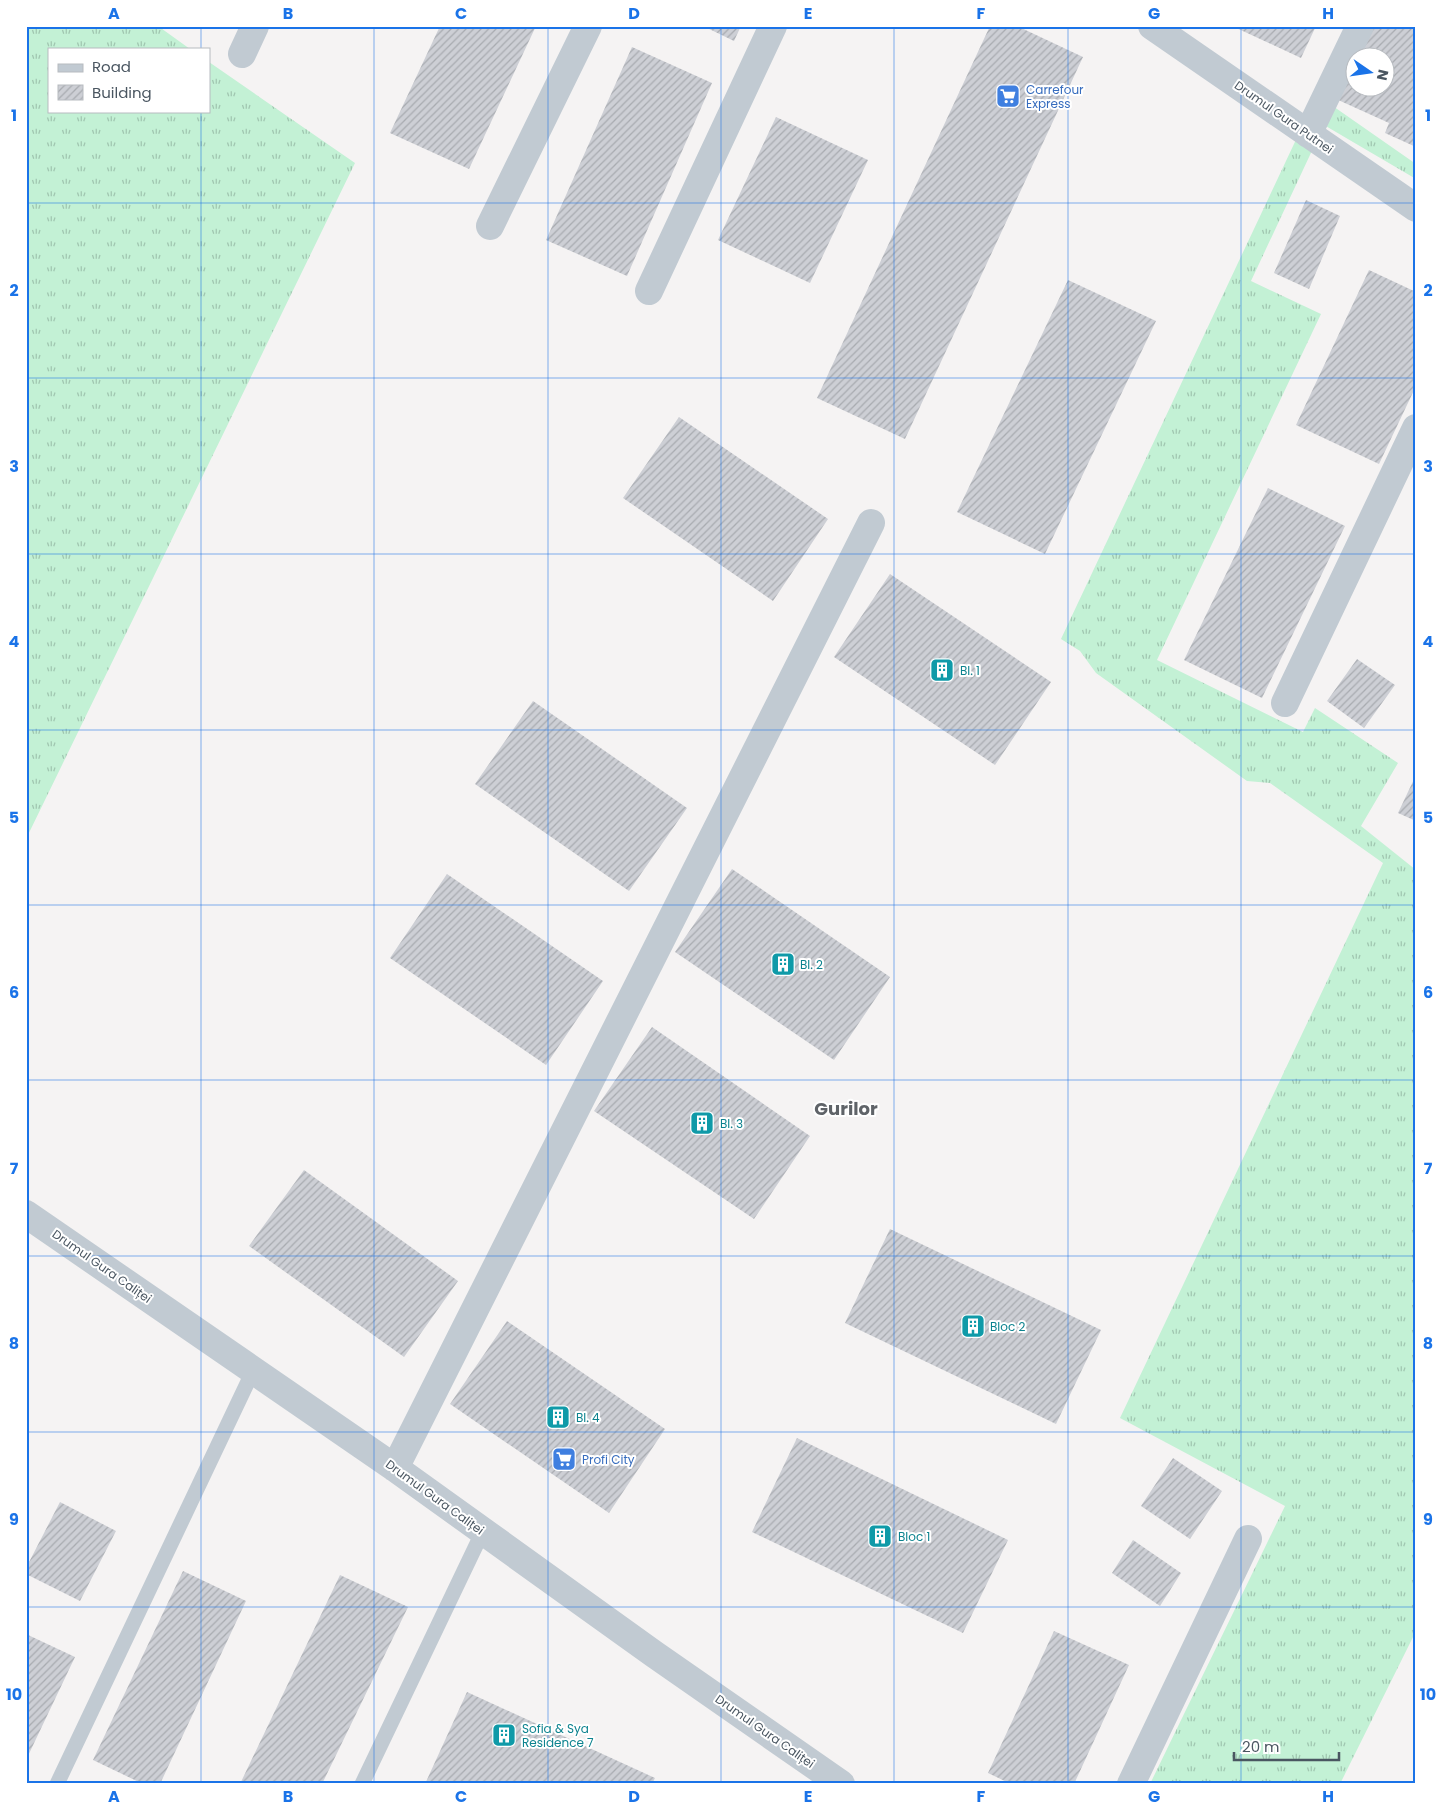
<svg xmlns="http://www.w3.org/2000/svg" width="1442" height="1810" viewBox="0 0 1442 1810" font-family="Poppins,sans-serif">
  <style>
    .grass { fill: url(#grass-tufts) }
    .building { fill: url(#building-hatch) }
    .lines { fill: none; stroke-linecap: round; stroke-linejoin: round }
    .lane { stroke: #c1cad2; stroke-width: 15 }
    .street { stroke: #c1cad2; stroke-width: 28 }
    .grid { fill: none; stroke: #1a73e8; stroke-width: 1; stroke-opacity: 0.55 }
    .labels { text-anchor: middle; dominant-baseline: central; stroke-width: 4; stroke-linejoin: round; paint-order: stroke }
    .shop-label { font-size: 12px; fill: #366cbe; stroke: #fff; text-anchor: start }
    .street-label { font-size: 12px; fill: #4a5661; stroke: #fff }
    .culture-label { font-size: 12px; fill: #0d838f; stroke: #fff; text-anchor: start }
    .district-label { font-size: 18px; font-weight: bold; fill: #5f6368; stroke: #fff }
    .neatline { fill: none; stroke: #1a73e8; stroke-width: 2 }
    .grid-label { font-size: 16px; text-anchor: middle; font-weight: bold; fill: #1a73e8 }
  </style>
  <defs>
    <pattern id="grass-tufts" width="24" height="20" patternUnits="userSpaceOnUse" patternTransform="scale(1.25)"><rect width="24" height="20" fill="#c3f1d5"/><path d="M3 7l-1-3M5 7V3M7 7l1-3M15 17l-1-3M17 17v-4M19 17l1-3" fill="none" stroke="#a0c6b0"/></pattern>
    <pattern id="building-hatch" width="6" height="6" patternUnits="userSpaceOnUse" patternTransform="scale(1.25)"><rect width="6" height="6" fill="#cdcfd5"/><path d="M-1 1l2-2M0 6l6-6M5 7l2-2" fill="none" stroke="#a8abb0"/></pattern>
  </defs>
  <rect width="100%" height="100%" fill="#f5f3f3"/>
  <path class="grass" d="M 26,26 L 158,26 L 190,49 L 49,49 L 49,111 L 209,111 L 209,62 L 355,163 L 26,839 Z
    M 1317,95 L 1416,164 L 1416,179 L 1324,125 L 1251,281 L 1321,314 L 1157,660 L 1303,732 L 1315,708 L 1398,763 L 1361,826 L 1416,870 L 1416,1631 L 1340,1784 L 1150,1784 L 1285,1506 L 1120,1418 L 1383,863 L 1270,783 L 1247,781 L 1096,673 L 1080,651 L 1061,639 Z"/>
  <path class="building" d="M 440,26 L 536,26 L 469,169 L 390,133 Z
    M 703,26 L 741,26 L 734,41 Z
    M 990,26 L 1017,26 L 1083,57 L 905,439 L 817,398 Z
    M 1232,26 L 1316,26 L 1301,58 Z
    M 1370,26 L 1416,26 L 1416,147 L 1385,133 L 1389,123 L 1336,99 L 1354,59 L 1354,88 L 1384,88 L 1384,58 L 1355,58 Z
    M 632,47 L 712,83 L 627,276 L 546,240 Z
    M 776,117 L 868,160 L 810,283 L 718,240 Z
    M 1306,200 L 1340,216 L 1309,289 L 1274,273 Z
    M 1369,270 L 1416,292 L 1416,386 L 1379,464 L 1296,425 Z
    M 1068,280 L 1156,321 L 1045,554 L 957,512 Z
    M 679,417 L 828,519 L 773,601 L 623,498 Z
    M 1268,488 L 1345,526 L 1262,698 L 1184,660 Z
    M 890,574 L 1051,682 L 995,765 L 834,657 Z
    M 1357,659 L 1395,685 L 1364,728 L 1327,701 Z
    M 533,701 L 687,808 L 629,891 L 475,784 Z
    M 1416,775 L 1416,821 L 1398,813 Z
    M 732,869 L 890,977 L 834,1060 L 675,952 Z
    M 447,874 L 603,981 L 546,1065 L 390,958 Z
    M 652,1027 L 810,1136 L 754,1219 L 594,1111 Z
    M 304,1170 L 458,1281 L 404,1357 L 249,1246 Z
    M 890,1229 L 1101,1330 L 1056,1424 L 845,1323 Z
    M 507,1321 L 665,1429 L 609,1513 L 450,1404 Z
    M 797,1438 L 1008,1540 L 963,1633 L 752,1532 Z
    M 1173,1458 L 1222,1491 L 1190,1539 L 1141,1506 Z
    M 60,1502 L 116,1531 L 80,1601 L 26,1574 L 26,1568 Z
    M 1133,1540 L 1181,1573 L 1160,1606 L 1112,1573 Z
    M 183,1571 L 246,1601 L 160,1784 L 143,1784 L 93,1760 Z
    M 340,1575 L 408,1607 L 322,1784 L 240,1784 Z
    M 1054,1631 L 1129,1665 L 1074,1784 L 1011,1784 L 988,1773 Z
    M 26,1634 L 75,1657 L 26,1760 Z
    M 467,1692 L 655,1778 L 652,1784 L 425,1784 Z"/>
  <g class="lines">
    <path class="lane" d="M 57,1784 L 253,1371
      M 362,1784 L 483,1531"/>
    <path class="street" d="M 1152,26 L 1416,208
      M 242,54 L 255,26
      M 1308,134 L 1360,26
      M 490,226 L 588,26
      M 649,291 L 773,26
      M 1285,703 L 1416,428
      M 26,1214 L 395,1468 L 654,1654 L 841,1784
      M 395,1468 L 871,523
      M 1131,1784 L 1248,1539"/>
  </g>
  <path class="grid" d="M 201,26 L 201,49M 374,26 L 374,1784M 548,26 L 548,1784M 721,26 L 721,1784M 894,26 L 894,1784M 1068,26 L 1068,1784M 1241,26 L 1241,1784M 201,111 L 201,1784M 26,203 L 1416,203M 26,378 L 1416,378M 26,554 L 1416,554M 26,730 L 1416,730M 26,905 L 1416,905M 26,1080 L 1416,1080M 26,1256 L 1416,1256M 26,1432 L 1416,1432M 26,1607 L 1416,1607"/>
  <defs>
    <g id="supermarket-square" transform="scale(1.25)"><rect x="-9" y="-9" width="18" height="18" rx="4" fill="#3f7fe0" stroke="#fff"/><path d="M-6-5.5h2.5l.6 2H6L4.5 2H-2.5L-4.4-4H-6ZM-1.5 3.2a1.3 1.3 0 1 0 .1 0ZM3 3.2a1.3 1.3 0 1 0 .1 0Z" fill="#fff"/></g>
    <g id="building-square" transform="scale(1.25)"><rect x="-9" y="-9" width="18" height="18" rx="4" fill="#0f9aa8" stroke="#fff"/><path d="M-4-6H4V6H1V3H-1V6H-4ZM-2.5-4.3h1.7v1.8h-1.7ZM.8-4.3h1.7v1.8H.8ZM-2.5-1h1.7V.8h-1.7ZM.8-1h1.7V.8H.8Z" fill="#fff"/></g>
  </defs>
  <g fill-rule="evenodd">
    <use href="#supermarket-square" x="1008" y="96"/>
    <use href="#building-square" x="942" y="670"/>
    <use href="#building-square" x="783" y="964"/>
    <use href="#building-square" x="702" y="1123"/>
    <use href="#building-square" x="973" y="1326"/>
    <use href="#building-square" x="558" y="1417"/>
    <use href="#supermarket-square" x="564" y="1459"/>
    <use href="#building-square" x="880" y="1536"/>
    <use href="#building-square" x="504" y="1735"/>
  </g>
  <g class="labels">
    <g class="shop-label">
      <text x="1026" y="89">Carrefour<tspan x="1026" dy="14">Express</tspan></text>
      <text x="582" y="1459">Profi City</text>
    </g>
    <g class="street-label">
      <text transform="translate(1284 117) rotate(35)">Drumul Gura Putnei</text>
      <text transform="translate(102 1266) rotate(35)">Drumul Gura Caliței</text>
      <text transform="translate(435 1497) rotate(36)">Drumul Gura Caliței</text>
      <text transform="translate(765 1731) rotate(35)">Drumul Gura Caliței</text>
    </g>
    <g class="culture-label">
      <text x="960" y="670">Bl. 1</text>
      <text x="800" y="964">Bl. 2</text>
      <text x="720" y="1123">Bl. 3</text>
      <text x="990" y="1326">Bloc 2</text>
      <text x="576" y="1417">Bl. 4</text>
      <text x="898" y="1536">Bloc 1</text>
      <text x="522" y="1728">Sofia &amp; Sya<tspan x="522" dy="14">Residence 7</tspan></text>
    </g>
    <g class="district-label">
      <text x="846" y="1108">Gurilor</text>
    </g>
  </g>
  <rect width="1442" height="1810" fill="none" stroke="#ffffff" stroke-width="55"/>
  <rect x="48" y="48" width="162" height="65" fill="#ffffff" stroke="#b7bbc0"/>
  <rect x="58" y="64" width="25" height="8" fill="#c1cad2" stroke="#b7bbc0"/>
  <text x="92" y="72" font-size="15" fill="#4a5661">Road</text>
  <rect x="58" y="85" width="25" height="15" fill="url(#building-hatch)" stroke="#b7bbc0"/>
  <text x="92" y="98" font-size="15" fill="#4a5661">Building</text>
  <g transform="translate(1370 72) rotate(103)"><circle r="24" fill="#ffffff" stroke="#b7bbc0"/>
  <path d="M0-4L9 19L0 12L-9 19Z" fill="#1a73e8"/>
  <text y="-8" font-size="14" font-weight="bold" text-anchor="middle" fill="#4a5661">N</text>
  </g>
  <path d="M1234 1752v8h105v-8" fill="none" stroke="#4a5661" stroke-width="2.5"/>
  <text x="1242" y="1752" font-size="15" fill="#4a5661" stroke="#ffffff" stroke-width="4" paint-order="stroke">20 m</text>
  <rect x="28" y="28" width="1386" height="1754" class="neatline"/>
  <g class="grid-label">
    <text x="114" y="19">A</text>
    <text x="288" y="19">B</text>
    <text x="461" y="19">C</text>
    <text x="634" y="19">D</text>
    <text x="808" y="19">E</text>
    <text x="981" y="19">F</text>
    <text x="1154" y="19">G</text>
    <text x="1328" y="19">H</text>
    <text x="14" y="121">1</text>
    <text x="1428" y="121">1</text>
    <text x="14" y="296">2</text>
    <text x="1428" y="296">2</text>
    <text x="14" y="472">3</text>
    <text x="1428" y="472">3</text>
    <text x="14" y="647">4</text>
    <text x="1428" y="647">4</text>
    <text x="14" y="823">5</text>
    <text x="1428" y="823">5</text>
    <text x="14" y="998">6</text>
    <text x="1428" y="998">6</text>
    <text x="14" y="1174">7</text>
    <text x="1428" y="1174">7</text>
    <text x="14" y="1349">8</text>
    <text x="1428" y="1349">8</text>
    <text x="14" y="1525">9</text>
    <text x="1428" y="1525">9</text>
    <text x="14" y="1700">10</text>
    <text x="1428" y="1700">10</text>
    <text x="114" y="1802">A</text>
    <text x="288" y="1802">B</text>
    <text x="461" y="1802">C</text>
    <text x="634" y="1802">D</text>
    <text x="808" y="1802">E</text>
    <text x="981" y="1802">F</text>
    <text x="1154" y="1802">G</text>
    <text x="1328" y="1802">H</text>
  </g>
</svg>
